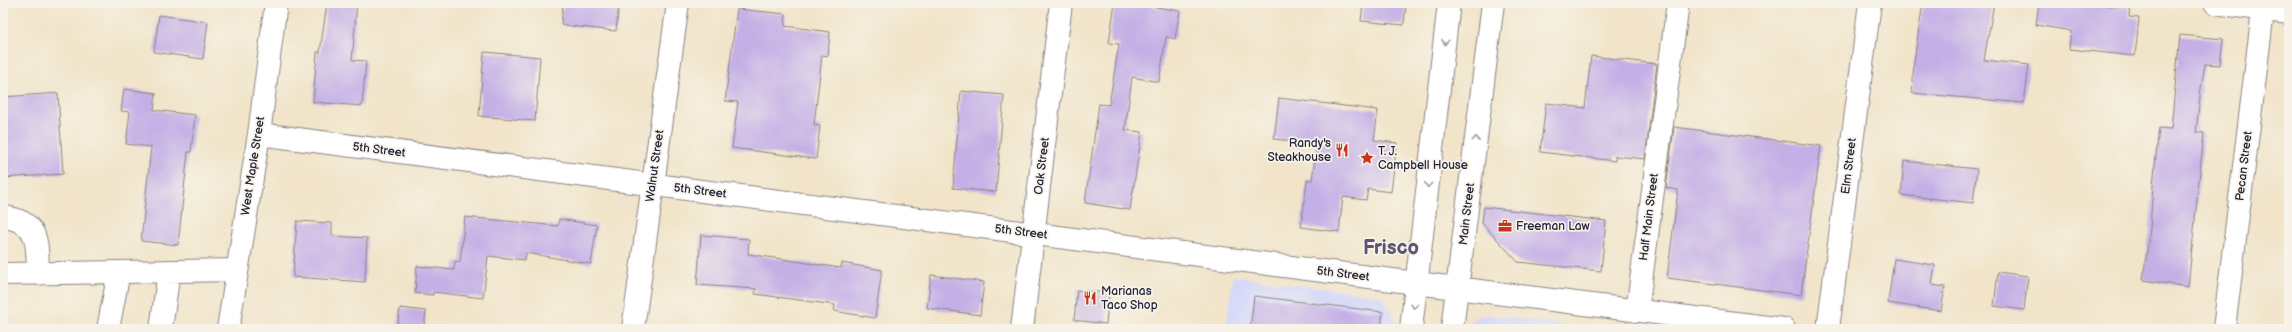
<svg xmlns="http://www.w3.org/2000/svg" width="2292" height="332" viewBox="0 0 2292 332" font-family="'Balsamiq Sans',sans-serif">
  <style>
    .built { fill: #d4d8f9 }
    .building { fill: #c4b0e6 }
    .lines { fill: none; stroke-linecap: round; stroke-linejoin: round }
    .minor-casing { stroke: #8a8382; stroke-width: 24 }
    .major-casing { stroke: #8a8382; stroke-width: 24 }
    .minor { stroke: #fff; stroke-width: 22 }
    .major { stroke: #fff; stroke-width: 22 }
    .oneway { stroke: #9c9ca7 }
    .labels { text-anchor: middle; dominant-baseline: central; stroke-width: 3.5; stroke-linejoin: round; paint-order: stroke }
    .poi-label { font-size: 12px; fill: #22223b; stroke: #f7f3e8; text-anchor: start }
    .street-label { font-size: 12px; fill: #22223b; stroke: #f7f3e8 }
    .town-label { font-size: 20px; font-weight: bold; fill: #5b5477; stroke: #f7f3e8 }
  </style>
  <rect width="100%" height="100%" fill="#f7f3e8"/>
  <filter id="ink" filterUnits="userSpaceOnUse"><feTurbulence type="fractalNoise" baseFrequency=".025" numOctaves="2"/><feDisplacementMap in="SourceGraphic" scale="8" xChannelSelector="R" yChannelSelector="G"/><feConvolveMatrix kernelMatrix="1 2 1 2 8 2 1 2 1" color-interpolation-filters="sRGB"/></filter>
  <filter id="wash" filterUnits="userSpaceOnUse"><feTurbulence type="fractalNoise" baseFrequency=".012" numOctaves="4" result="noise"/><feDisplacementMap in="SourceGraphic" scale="16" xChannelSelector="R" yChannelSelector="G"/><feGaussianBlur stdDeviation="0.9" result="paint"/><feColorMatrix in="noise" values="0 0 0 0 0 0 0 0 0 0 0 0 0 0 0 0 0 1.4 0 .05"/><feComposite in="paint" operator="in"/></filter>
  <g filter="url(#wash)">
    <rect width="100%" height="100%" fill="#f1e4c9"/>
    <path class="built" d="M 1233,276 L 1382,296 L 1396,320 L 1395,329 L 1226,329 Z
      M 1483,314 L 1598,329 L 1466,329 L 1467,324 Z"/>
    <g id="blocks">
      <path class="building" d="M 327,3 L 357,3 L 352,60 L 366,61 L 362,106 L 313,102 L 317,52 L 320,52 Z
        M 563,3 L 619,3 L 616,31 L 561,25 Z
        M 1115,3 L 1133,3 L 1180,11 L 1175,39 L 1166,37 L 1159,82 L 1132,77 L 1125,130 L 1142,132 L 1130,210 L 1085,203 L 1099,104 L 1109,105 L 1119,44 L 1109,43 Z
        M 1363,3 L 1406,3 L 1404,25 L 1361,21 Z
        M 1923,3 L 1994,3 L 1984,60 L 2029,65 L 2024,103 L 1912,93 L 1914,61 Z
        M 2039,3 L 2086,3 L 2130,8 L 2129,17 L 2139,18 L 2135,56 L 2069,49 L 2071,31 L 2036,25 Z
        M 737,9 L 786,14 L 785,26 L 830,32 L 828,56 L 822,55 L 814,125 L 820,126 L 816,159 L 732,148 L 738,102 L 725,101 Z
        M 159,15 L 208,22 L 203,59 L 154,52 Z
        M 2180,35 L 2223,39 L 2220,65 L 2205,64 L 2201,88 L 2196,132 L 2204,133 L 2188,287 L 2143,280 L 2150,229 L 2153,185 L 2159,128 L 2171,129 Z
        M 484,52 L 540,57 L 535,121 L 479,116 Z
        M 1591,56 L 1657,64 L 1645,159 L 1615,156 L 1615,161 L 1540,152 L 1546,103 L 1585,108 Z
        M 124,89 L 156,93 L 154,110 L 195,115 L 191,152 L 188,152 L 178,245 L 141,241 L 151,147 L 126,144 L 130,112 L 121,111 Z
        M 961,91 L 1004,95 L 996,192 L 953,188 Z
        M 58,93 L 63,174 L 3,178 L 3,97 Z
        M 1279,98 L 1378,110 L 1374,140 L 1397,143 L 1391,192 L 1368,189 L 1366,200 L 1343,197 L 1339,232 L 1301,227 L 1307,180 L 1312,180 L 1317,144 L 1274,139 Z
        M 1674,127 L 1821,146 L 1801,295 L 1667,278 L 1678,190 L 1666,188 Z
        M 1904,161 L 1977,169 L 1973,203 L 1901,195 Z
        M 1484,207 L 1606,221 L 1601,271 L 1518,262 L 1482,223 Z
        M 465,217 L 558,226 L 559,219 L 597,225 L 591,264 L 526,253 L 525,260 L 488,256 L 483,298 L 433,292 L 433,295 L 415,293 L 417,266 L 454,270 L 455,261 L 460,262 Z
        M 297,221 L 332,223 L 332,236 L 367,238 L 365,282 L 293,277 Z
        M 701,235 L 749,239 L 748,254 L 841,268 L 842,263 L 882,270 L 875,318 L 834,311 L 835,305 L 755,294 L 756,289 L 697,285 Z
        M 1894,259 L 1935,265 L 1932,285 L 1945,287 L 1941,311 L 1888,303 Z
        M 1998,272 L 2028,276 L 2024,310 L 1994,306 Z
        M 931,275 L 984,282 L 980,315 L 927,308 Z
        M 1077,290 L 1109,293 L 1106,324 L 1074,320 Z
        M 1254,296 L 1383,312 L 1381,329 L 1250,329 Z
        M 400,308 L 426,311 L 424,329 L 397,329 Z"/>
    </g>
  </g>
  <g filter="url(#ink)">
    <use href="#blocks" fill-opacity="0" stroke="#8a8382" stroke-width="1"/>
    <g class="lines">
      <g class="minor-casing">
        <path id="minor" d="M 2215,3 L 2289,13
          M 259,134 L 1416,283
          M 3,217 C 40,221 37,243 38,274
          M 3,274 L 237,270
          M 1637,311 L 1678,3
          M 108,329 L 119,272
          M 161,329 L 169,271
          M 228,329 L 259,134 L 276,3
          M 633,329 L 678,3
          M 1022,329 L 1061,3
          M 1828,329 L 1870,3
          M 2224,329 L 2264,3"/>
      </g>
      <g class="major-casing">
        <path id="major" d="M 1416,283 L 1784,329
          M 1411,329 L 1449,3
          M 1452,329 L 1493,3"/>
      </g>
      <use href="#minor" class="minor"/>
      <use href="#major" class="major"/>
    </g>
    <defs><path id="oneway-chevron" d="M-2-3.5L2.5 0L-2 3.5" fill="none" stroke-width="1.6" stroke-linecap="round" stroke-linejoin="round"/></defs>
    <g class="oneway">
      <use href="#oneway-chevron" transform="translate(1445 42) rotate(97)"/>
      <use href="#oneway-chevron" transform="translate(1476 139) rotate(-83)"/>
      <use href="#oneway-chevron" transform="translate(1428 185) rotate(97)"/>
      <use href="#oneway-chevron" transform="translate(1414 306) rotate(97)"/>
    </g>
  </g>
  <defs>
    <g id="restaurant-bare" transform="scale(1.08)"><path d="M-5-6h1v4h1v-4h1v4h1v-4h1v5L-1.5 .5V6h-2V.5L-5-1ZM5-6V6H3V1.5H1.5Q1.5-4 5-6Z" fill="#c8321e" stroke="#f7f3e8" stroke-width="2.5" paint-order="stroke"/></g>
    <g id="sight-bare" transform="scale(1.08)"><path d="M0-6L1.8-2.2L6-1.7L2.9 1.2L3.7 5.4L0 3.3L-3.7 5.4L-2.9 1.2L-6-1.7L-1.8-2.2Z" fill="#c8321e" stroke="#f7f3e8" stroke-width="2.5" paint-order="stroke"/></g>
    <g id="office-bare" transform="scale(1.08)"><path d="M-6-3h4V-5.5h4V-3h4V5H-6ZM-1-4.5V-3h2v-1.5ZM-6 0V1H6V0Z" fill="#c8321e" stroke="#f7f3e8" stroke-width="2.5" paint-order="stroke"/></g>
  </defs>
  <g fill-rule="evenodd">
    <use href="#restaurant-bare" x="1342" y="150"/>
    <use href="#sight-bare" x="1367" y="158"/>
    <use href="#office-bare" x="1505" y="226"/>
    <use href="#restaurant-bare" x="1090" y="298"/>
  </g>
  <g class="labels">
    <g class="poi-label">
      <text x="1331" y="143" text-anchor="end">Randy's<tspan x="1331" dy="14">Steakhouse</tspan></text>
      <text x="1378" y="151">T. J.<tspan x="1378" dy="14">Campbell House</tspan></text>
      <text x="1516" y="226">Freeman Law</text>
      <text x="1101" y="291">Marianas<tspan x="1101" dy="14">Taco Shop</tspan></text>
    </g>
    <g class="street-label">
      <text transform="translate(379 150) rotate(7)">5th Street</text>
      <text transform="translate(253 166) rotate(-81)">West Maple Street</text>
      <text transform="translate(655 166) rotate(-82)">Walnut Street</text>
      <text transform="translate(1042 166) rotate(-83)">Oak Street</text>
      <text transform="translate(1849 166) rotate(-83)">Elm Street</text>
      <text transform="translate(2244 166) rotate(-83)">Pecan Street</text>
      <text transform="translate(700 191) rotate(7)">5th Street</text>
      <text transform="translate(1467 214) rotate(-83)">Main Street</text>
      <text transform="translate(1649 217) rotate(-83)">Half Main Street</text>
      <text transform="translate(1021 232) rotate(7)">5th Street</text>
      <text transform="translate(1343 274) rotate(7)">5th Street</text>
    </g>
    <g class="town-label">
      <text x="1391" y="248">Frisco</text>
    </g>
  </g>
  <rect width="2292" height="332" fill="none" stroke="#f7f3e8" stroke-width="16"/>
</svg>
